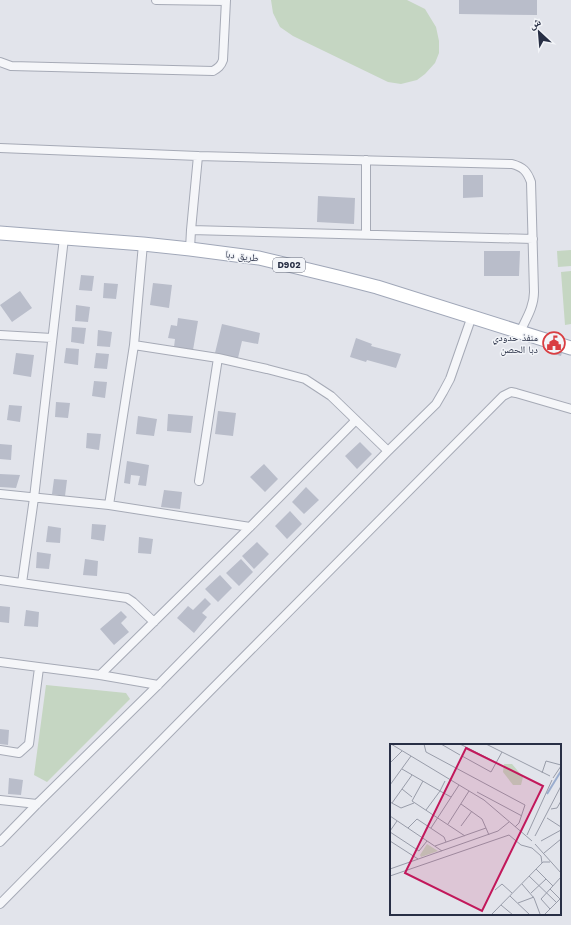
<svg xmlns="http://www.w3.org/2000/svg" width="571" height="925" viewBox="0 0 571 925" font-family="'Work Sans','Noto Naskh Arabic',sans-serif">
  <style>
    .green { fill: #c5d6c2 }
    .building { fill: #b9bdca }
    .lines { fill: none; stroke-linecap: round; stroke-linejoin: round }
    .street-casing { stroke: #a6aab6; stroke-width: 10 }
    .primary-casing { stroke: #a0a7b8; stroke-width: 15 }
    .street { stroke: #f5f6f9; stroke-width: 8 }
    .primary { stroke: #fff; stroke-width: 13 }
    .labels { text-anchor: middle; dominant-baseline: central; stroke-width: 3; stroke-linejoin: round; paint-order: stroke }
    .shield { fill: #f2f4f8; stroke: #656a7b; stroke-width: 1 }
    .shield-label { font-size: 9px; font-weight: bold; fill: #282f45 }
    .street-label { font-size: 10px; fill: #282f45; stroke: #f2f4f8 }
    .poi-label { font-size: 10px; fill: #282f45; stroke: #f2f4f8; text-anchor: end }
    .inset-river { fill: none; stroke: #9aadce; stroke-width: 2 }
    .inset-road { fill: none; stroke: #989ca9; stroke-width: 1 }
    .view { fill: #c2185b; fill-opacity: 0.15; stroke: #c2185b; stroke-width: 2 }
    .inset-edge { fill: none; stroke: #282f45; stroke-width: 2 }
  </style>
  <rect width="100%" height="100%" fill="#e2e4eb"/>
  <path class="green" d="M 271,0 L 407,0 L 425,9 L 436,27 L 439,41 L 439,53 L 435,63 L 425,74 L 417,80 L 401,84 L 388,82 L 293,36 L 280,27 L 273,13 Z
    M 571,250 L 571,266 L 558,267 L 557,251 Z
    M 571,271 L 571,324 L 565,325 L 561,272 Z
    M 46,685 L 126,693 L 130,699 L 47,782 L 34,775 Z"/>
  <path class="building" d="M 459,0 L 537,0 L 537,15 L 459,14 Z
    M 463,175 L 483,175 L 483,197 L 463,198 Z
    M 318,196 L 355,198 L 354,224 L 317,222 Z
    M 484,251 L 520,251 L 519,276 L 484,276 Z
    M 81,275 L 94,276 L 92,291 L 79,290 Z
    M 104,283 L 118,284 L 116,299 L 103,298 Z
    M 153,283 L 172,285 L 169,308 L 150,305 Z
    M 20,291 L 32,308 L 12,322 L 0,305 Z
    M 76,305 L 90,307 L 88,322 L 75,321 Z
    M 178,318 L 198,321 L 193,350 L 174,347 L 175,339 L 168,338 L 171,325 L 177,326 Z
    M 222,324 L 260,333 L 258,344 L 242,341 L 238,358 L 215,353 Z
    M 72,327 L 86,328 L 84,344 L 71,342 Z
    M 98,330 L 112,332 L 110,347 L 97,346 Z
    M 356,338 L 372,344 L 371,346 L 401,354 L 396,368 L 367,360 L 366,362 L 350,357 Z
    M 555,339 L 566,339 L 561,356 L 550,353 Z
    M 66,348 L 79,349 L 78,365 L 64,363 Z
    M 16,353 L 34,355 L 31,377 L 13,374 Z
    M 96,353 L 109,354 L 107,369 L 94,368 Z
    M 94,381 L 107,382 L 105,398 L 92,396 Z
    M 56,402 L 70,403 L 68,418 L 55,417 Z
    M 9,405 L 22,406 L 20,422 L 7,420 Z
    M 218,411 L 236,413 L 233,436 L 215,434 Z
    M 168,414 L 193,416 L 191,433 L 167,431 Z
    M 138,416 L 157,419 L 154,436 L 136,434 Z
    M 87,433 L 101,434 L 99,450 L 86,448 Z
    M 360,442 L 372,454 L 357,469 L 345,456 Z
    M 0,444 L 12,445 L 11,460 L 0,459 Z
    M 127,461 L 149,465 L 146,486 L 138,485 L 140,476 L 131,475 L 130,484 L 124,483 Z
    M 264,464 L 278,479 L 265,492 L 250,477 Z
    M 0,474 L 20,475 L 16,488 L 0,487 Z
    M 54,479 L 67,480 L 65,496 L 52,494 Z
    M 306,487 L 319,500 L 304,514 L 292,502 Z
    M 164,490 L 182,492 L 180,509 L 161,507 Z
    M 290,511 L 302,524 L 287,539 L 275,526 Z
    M 92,524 L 106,525 L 104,541 L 91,539 Z
    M 48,526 L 61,528 L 60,543 L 46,542 Z
    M 139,537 L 153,539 L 151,554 L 138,553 Z
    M 257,542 L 269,554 L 254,569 L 242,556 Z
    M 37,552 L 51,554 L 49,569 L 36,568 Z
    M 85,559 L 98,561 L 97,576 L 83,575 Z
    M 241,559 L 253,572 L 239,586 L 226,573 Z
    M 220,575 L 232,588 L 218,602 L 205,589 Z
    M 205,598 L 211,604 L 202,613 L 207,617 L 194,633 L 177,618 L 188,606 L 193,610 Z
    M 0,606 L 10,607 L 9,623 L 0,622 Z
    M 26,610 L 39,612 L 38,627 L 24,626 Z
    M 121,611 L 127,617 L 121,623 L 129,632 L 114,645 L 100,629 Z
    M 0,729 L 9,730 L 8,745 L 0,744 Z
    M 9,778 L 23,780 L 21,795 L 8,794 Z"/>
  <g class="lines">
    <g class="street-casing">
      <path id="street" d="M 156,0 L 226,1
        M 0,62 L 11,66 L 213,71 C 218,68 221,66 223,60 L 226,0
        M 0,148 L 198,156 L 512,164 C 523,167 527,171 531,182 L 534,292 C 534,307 526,319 520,332
        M 191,230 L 533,239
        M 366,234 L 366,160
        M 190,249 L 191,230 L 198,156
        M 0,335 L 52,338
        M 134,345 L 218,358 L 267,369 L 305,379 L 331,396 L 388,451
        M 199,481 L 218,358
        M 0,494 L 109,505 L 250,527
        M 109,505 L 134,345 L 143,244
        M 0,580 L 127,598 L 133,602 L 154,622
        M 22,583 L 34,498 L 64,238
        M 0,662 L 100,675 L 158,685
        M 100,675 L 250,527 L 356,420
        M 0,750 L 19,753 L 29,744 L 39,668
        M 0,800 L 37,804
        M 0,842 L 37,804 L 158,685 L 388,451 L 436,404 L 443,392 L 450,379 L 472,316
        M 0,904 L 210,691 L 503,396 L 511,392 L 516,393 L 571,409"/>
    </g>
    <g class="primary-casing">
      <path id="primary" d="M 0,233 L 143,244 L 190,249 L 259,258 L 338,277 L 377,287 L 571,348"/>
    </g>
    <use href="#street" class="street"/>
    <use href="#primary" class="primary"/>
  </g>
  <defs>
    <g id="civic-ring" transform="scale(1.15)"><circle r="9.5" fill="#f2f4f8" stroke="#d93e42" stroke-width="1.5"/><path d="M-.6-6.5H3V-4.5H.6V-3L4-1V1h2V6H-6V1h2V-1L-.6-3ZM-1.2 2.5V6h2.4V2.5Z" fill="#d93e42"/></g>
  </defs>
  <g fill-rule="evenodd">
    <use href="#civic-ring" x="554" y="343"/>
  </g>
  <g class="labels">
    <rect class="shield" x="273" y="258" width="32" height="14" rx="3"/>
    <g class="shield-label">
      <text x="289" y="265">D902</text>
    </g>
    <g class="street-label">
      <text transform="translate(242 256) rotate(8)">طريق دبا</text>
    </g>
    <g class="poi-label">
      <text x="538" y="337">منفذ حدودي<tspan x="538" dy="12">دبا الحصن</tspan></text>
    </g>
  </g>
  <g transform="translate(390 744)">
    <rect width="171" height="171" fill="#e2e4eb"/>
    <path d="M 114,20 L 122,20 L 133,33 L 131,41 L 123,41 L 113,28 ZM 37,100 L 48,107 L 31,113 L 30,111 Z" fill="#c5d6c2"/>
    <path class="inset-river" d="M 157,50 L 171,27"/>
    <path class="inset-road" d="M 1,0 L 94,56 L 142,97M 34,0 L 36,8 L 135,61 L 129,79 L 125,83M 51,0 L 70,11M 70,0 L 107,19M 96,0 L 160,32M 72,12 L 101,28 L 112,8M 0,19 L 12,7M 12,25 L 50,47 L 36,66M 152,29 L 156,17 L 171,21M 163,34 L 171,22M 33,37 L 22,57 L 75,92M 55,37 L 50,47 L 61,53M 0,41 L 21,12M 12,45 L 22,53M 87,48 L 132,72M 0,58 L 11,64 L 24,59M 2,59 L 22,31M 71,60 L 92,75 L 99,91M 161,65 L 167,64 L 171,57M 0,72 L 52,107M 157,74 L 171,83M 58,80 L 79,47M 71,82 L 82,67M 18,84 L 27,75 L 54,93 L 56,98M 41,84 L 69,41M 0,87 L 7,77M 0,88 L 29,107 L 37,97M 137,91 L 162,36M 145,92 L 171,42M 0,97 L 28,115M 151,97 L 171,86M 145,100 L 171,129M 45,102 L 96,84M 154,109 L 171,95M 0,125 L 108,87 L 119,78M 146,125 L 163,142M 0,132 L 119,91 L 131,101 L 142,104 L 151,112 L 152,119M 139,132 L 166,158M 132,140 L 144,154 L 150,170M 160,145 L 171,156M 105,146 L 112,140 L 122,149M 141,149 L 156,135M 120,152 L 140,171M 128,159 L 144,153M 111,161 L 123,171M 160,165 L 151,155 L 171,133M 101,171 L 153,118 L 160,118M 154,171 L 171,154"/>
    <path class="view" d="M 76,4 L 153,42 L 92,167 L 15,129 Z"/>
    <rect width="171" height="171" class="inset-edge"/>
  </g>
  <g transform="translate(539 32) rotate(334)" stroke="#f2f4f8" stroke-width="3" paint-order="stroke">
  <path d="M0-3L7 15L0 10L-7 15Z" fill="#282f45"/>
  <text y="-6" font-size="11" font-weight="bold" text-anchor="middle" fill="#282f45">ش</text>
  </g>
</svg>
